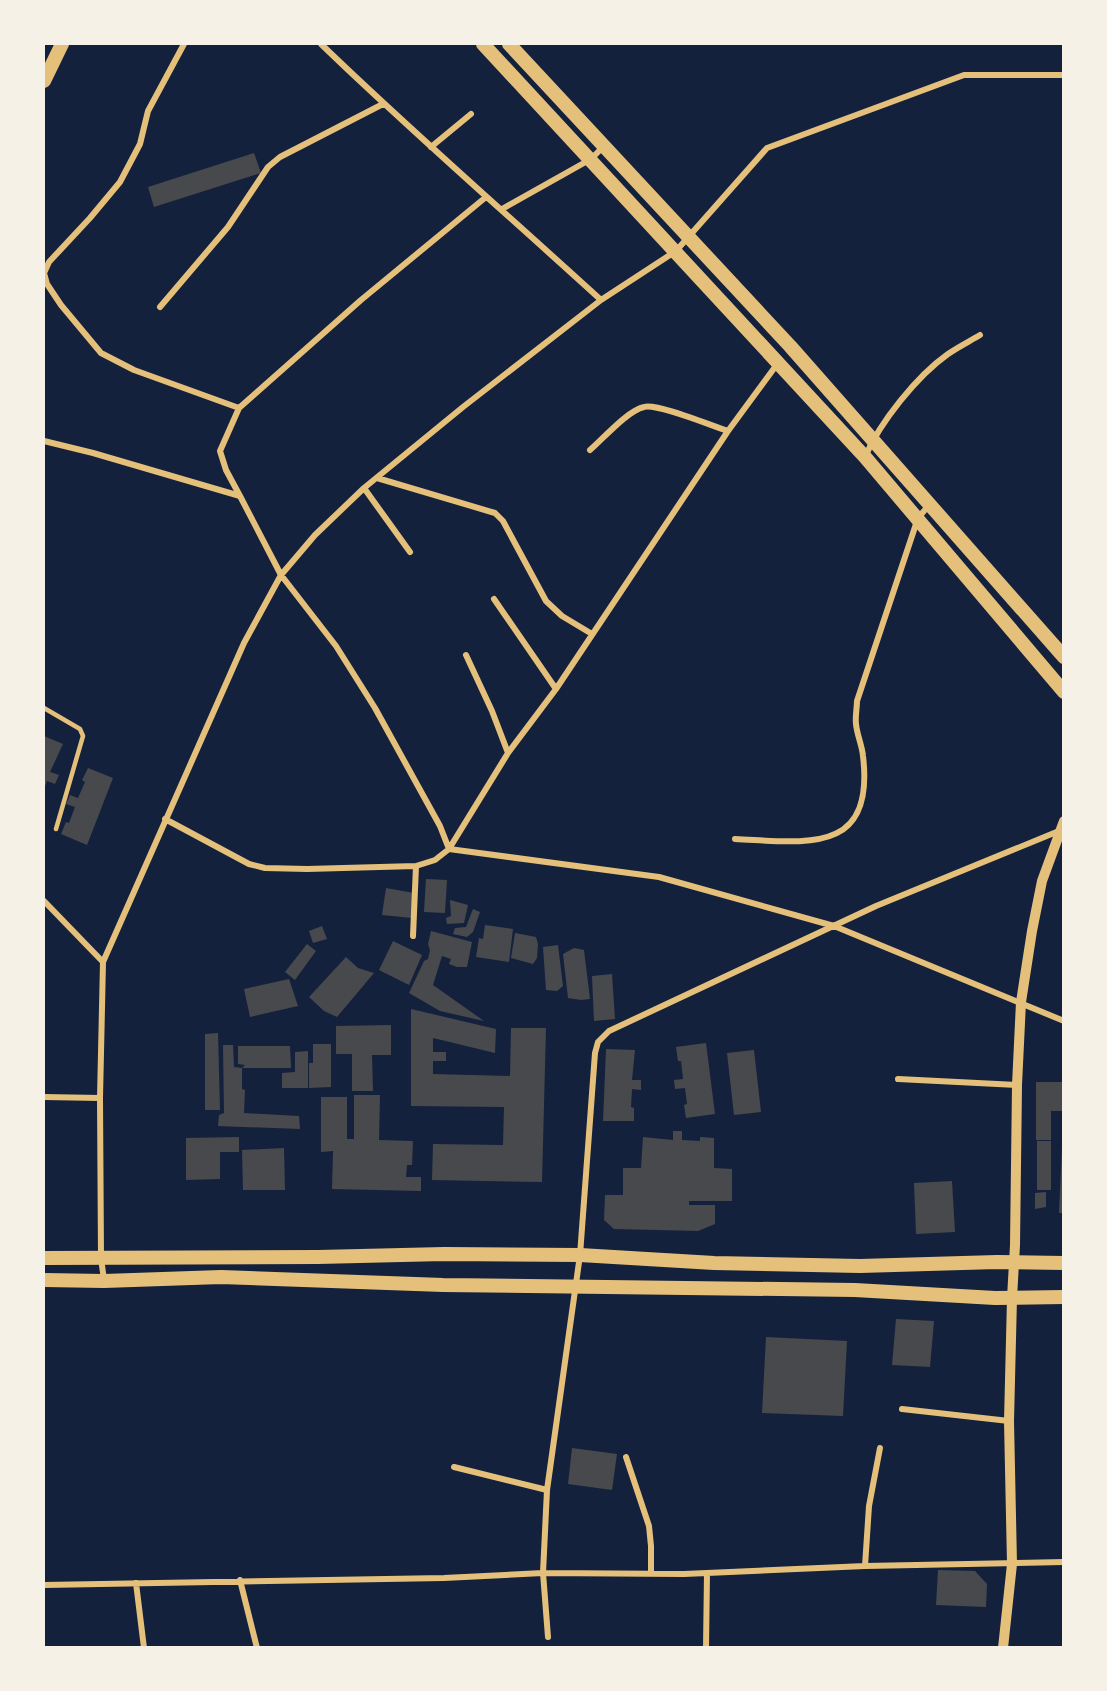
<svg xmlns="http://www.w3.org/2000/svg" width="1107" height="1691" viewBox="0 0 1107 1691" font-family="Commissioner,sans-serif">
  <style>
    .building { fill: #48494c }
    .lines { fill: none; stroke-linecap: round; stroke-linejoin: round }
    .service { stroke: #e5c07b; stroke-width: 4.5 }
    .minor { stroke: #e5c07b; stroke-width: 6 }
    .tertiary { stroke: #e5c07b; stroke-width: 10 }
    .primary { stroke: #e5c07b; stroke-width: 14 }
  </style>
  <rect width="100%" height="100%" fill="#14213d"/>
  <path class="building" d="M 254,153 L 261,173 L 154,207 L 148,187 Z
    M 44,736 L 63,744 L 50,772 L 59,775 L 55,784 L 47,781 L 44,789 Z
    M 88,768 L 113,778 L 87,845 L 61,834 L 66,822 L 69,823 L 75,807 L 66,804 L 70,795 L 78,798 L 85,782 L 82,780 Z
    M 426,879 L 447,880 L 445,913 L 424,912 Z
    M 386,888 L 414,893 L 412,918 L 382,915 Z
    M 450,900 L 468,905 L 464,923 L 447,924 L 446,918 L 451,916 Z
    M 473,909 L 480,912 L 473,932 L 467,937 L 453,934 L 455,928 L 466,927 Z
    M 485,925 L 513,929 L 509,962 L 476,957 L 479,938 L 483,939 Z
    M 322,926 L 327,939 L 313,943 L 309,931 Z
    M 431,931 L 472,942 L 467,967 L 457,967 L 449,964 L 451,959 L 442,956 L 433,985 L 484,1021 L 440,1011 L 409,993 L 424,961 L 428,959 L 430,950 L 428,944 Z
    M 515,933 L 536,937 L 538,944 L 537,958 L 533,964 L 511,958 Z
    M 393,941 L 422,955 L 409,985 L 379,970 Z
    M 307,944 L 316,951 L 295,980 L 285,972 Z
    M 558,945 L 563,986 L 557,991 L 546,990 L 543,947 Z
    M 574,948 L 584,950 L 590,999 L 581,1000 L 568,998 L 563,954 Z
    M 346,957 L 358,968 L 374,973 L 337,1017 L 324,1011 L 309,997 Z
    M 612,974 L 615,1019 L 594,1021 L 592,976 Z
    M 289,979 L 298,1006 L 250,1017 L 244,989 Z
    M 411,1009 L 496,1029 L 495,1053 L 433,1038 L 433,1052 L 446,1052 L 446,1061 L 433,1061 L 433,1074 L 510,1076 L 511,1028 L 546,1028 L 542,1182 L 432,1180 L 433,1144 L 503,1145 L 504,1107 L 411,1106 Z
    M 391,1025 L 391,1055 L 372,1055 L 373,1091 L 352,1091 L 352,1054 L 336,1054 L 336,1026 Z
    M 218,1033 L 220,1110 L 205,1110 L 205,1034 Z
    M 706,1043 L 715,1114 L 686,1118 L 684,1105 L 687,1104 L 685,1088 L 675,1089 L 674,1080 L 683,1079 L 681,1061 L 678,1061 L 676,1047 Z
    M 313,1044 L 331,1044 L 331,1087 L 309,1088 L 309,1063 L 313,1063 Z
    M 223,1045 L 233,1045 L 234,1067 L 242,1068 L 245,1065 L 238,1064 L 238,1046 L 290,1046 L 291,1068 L 242,1068 L 242,1089 L 245,1090 L 244,1113 L 299,1116 L 300,1129 L 218,1126 L 219,1115 L 224,1113 Z
    M 606,1049 L 635,1050 L 632,1080 L 641,1080 L 641,1090 L 632,1089 L 631,1107 L 634,1108 L 634,1121 L 603,1121 Z
    M 754,1050 L 761,1112 L 734,1115 L 727,1053 Z
    M 308,1051 L 308,1088 L 282,1088 L 282,1073 L 295,1072 L 295,1052 Z
    M 1036,1082 L 1064,1082 L 1064,1111 L 1051,1111 L 1051,1140 L 1036,1140 Z
    M 354,1095 L 380,1095 L 379,1140 L 413,1141 L 412,1165 L 407,1165 L 406,1177 L 421,1177 L 421,1191 L 332,1189 L 333,1151 L 321,1152 L 321,1097 L 347,1097 L 347,1139 L 354,1139 Z
    M 673,1131 L 682,1131 L 682,1140 L 700,1141 L 700,1137 L 714,1138 L 714,1168 L 732,1169 L 732,1201 L 689,1201 L 689,1205 L 715,1205 L 715,1224 L 698,1231 L 614,1229 L 604,1220 L 605,1195 L 623,1195 L 623,1168 L 641,1168 L 643,1137 L 673,1140 Z
    M 239,1137 L 239,1152 L 220,1152 L 220,1179 L 186,1180 L 186,1138 Z
    M 1037,1141 L 1051,1141 L 1051,1190 L 1037,1190 Z
    M 1062,1147 L 1064,1147 L 1064,1213 L 1059,1213 Z
    M 284,1148 L 285,1190 L 243,1190 L 242,1150 Z
    M 952,1181 L 955,1232 L 916,1234 L 914,1183 Z
    M 1046,1192 L 1046,1207 L 1035,1209 L 1035,1193 Z
    M 896,1319 L 934,1321 L 930,1367 L 892,1365 Z
    M 766,1337 L 847,1341 L 843,1416 L 762,1413 Z
    M 572,1448 L 617,1454 L 612,1490 L 568,1484 Z
    M 938,1570 L 975,1571 L 987,1584 L 986,1607 L 936,1605 Z"/>
  <g class="lines">
    <path class="service" d="M 44,708 L 80,729 L 83,736 L 56,829"/>
    <path class="minor" d="M 184,44 L 148,111 L 140,144 L 120,182 L 90,218 L 49,262 L 44,273 L 47,284 L 61,305 L 101,353 L 134,370 L 239,408
      M 321,44 C 412,132 508,215 601,300
      M 431,147 L 471,114
      M 502,209 L 591,159 L 604,146
      M 160,307 L 228,227 L 268,167 L 280,157 L 383,104
      M 44,441 L 93,453 L 240,496 L 281,575 L 336,646 L 375,708 L 440,826 L 449,849
      M 590,450 C 604,438 627,411 644,407 C 657,403 712,426 728,431
      M 865,457 C 880,422 917,376 948,354 C 958,347 970,341 980,335
      M 377,478 L 495,513 L 503,521 L 546,601 L 562,616 L 592,634
      M 364,488 L 410,552
      M 240,496 L 226,470 L 220,451 L 239,408 L 361,300 L 486,197
      M 494,599 L 556,689
      M 466,655 L 492,711 L 508,753
      M 165,819 L 249,864 L 265,868 L 307,869 L 416,866 L 435,860 L 449,849 L 508,753 L 556,689 L 728,431 L 778,363
      M 735,839 C 805,842 875,856 863,756 C 862,745 857,735 856,724 C 855,717 857,708 857,701 L 918,518 L 930,504
      M 449,849 L 659,877 L 834,926 L 1064,1021
      M 44,901 L 103,962
      M 413,936 L 416,866
      M 898,1079 L 1017,1085
      M 44,1097 L 100,1098
      M 104,1280 L 101,1258 L 100,1098 L 103,962 L 244,643 L 281,575 L 315,535 L 364,488 L 463,407 L 601,300 L 676,251 L 767,148 L 964,75 L 1064,75
      M 902,1409 L 1009,1421
      M 626,1457 L 649,1526 L 651,1546 L 651,1574
      M 454,1467 L 547,1490
      M 865,1566 L 869,1506 L 880,1448
      M 240,1580 L 257,1648
      M 136,1583 L 144,1648
      M 44,1585 L 444,1578 L 543,1573 L 684,1574 L 865,1566 L 1064,1562
      M 548,1637 L 543,1573 L 547,1490 L 580,1255 L 595,1053 L 598,1042 L 609,1031 L 876,906 L 1059,831
      M 706,1648 L 707,1573"/>
    <path class="tertiary" d="M 1003,1648 L 1012,1564 L 1009,1421 L 1012,1298 L 1015,1245 L 1017,1085 L 1021,1002 L 1032,931 L 1042,881 L 1064,821"/>
    <path class="primary" d="M 483,44 L 865,457 L 1064,692
      M 509,44 L 790,346 L 1064,657
      M 44,81 L 62,44
      M 44,1258 L 318,1257 L 444,1254 L 580,1255 L 714,1263 L 860,1266 L 997,1262 L 1064,1263
      M 44,1280 L 104,1281 L 221,1277 L 443,1285 L 855,1290 L 995,1298 L 1064,1297"/>
  </g>
  <rect width="1107" height="1691" fill="none" stroke="#f6f1e7" stroke-width="90"/>
</svg>
